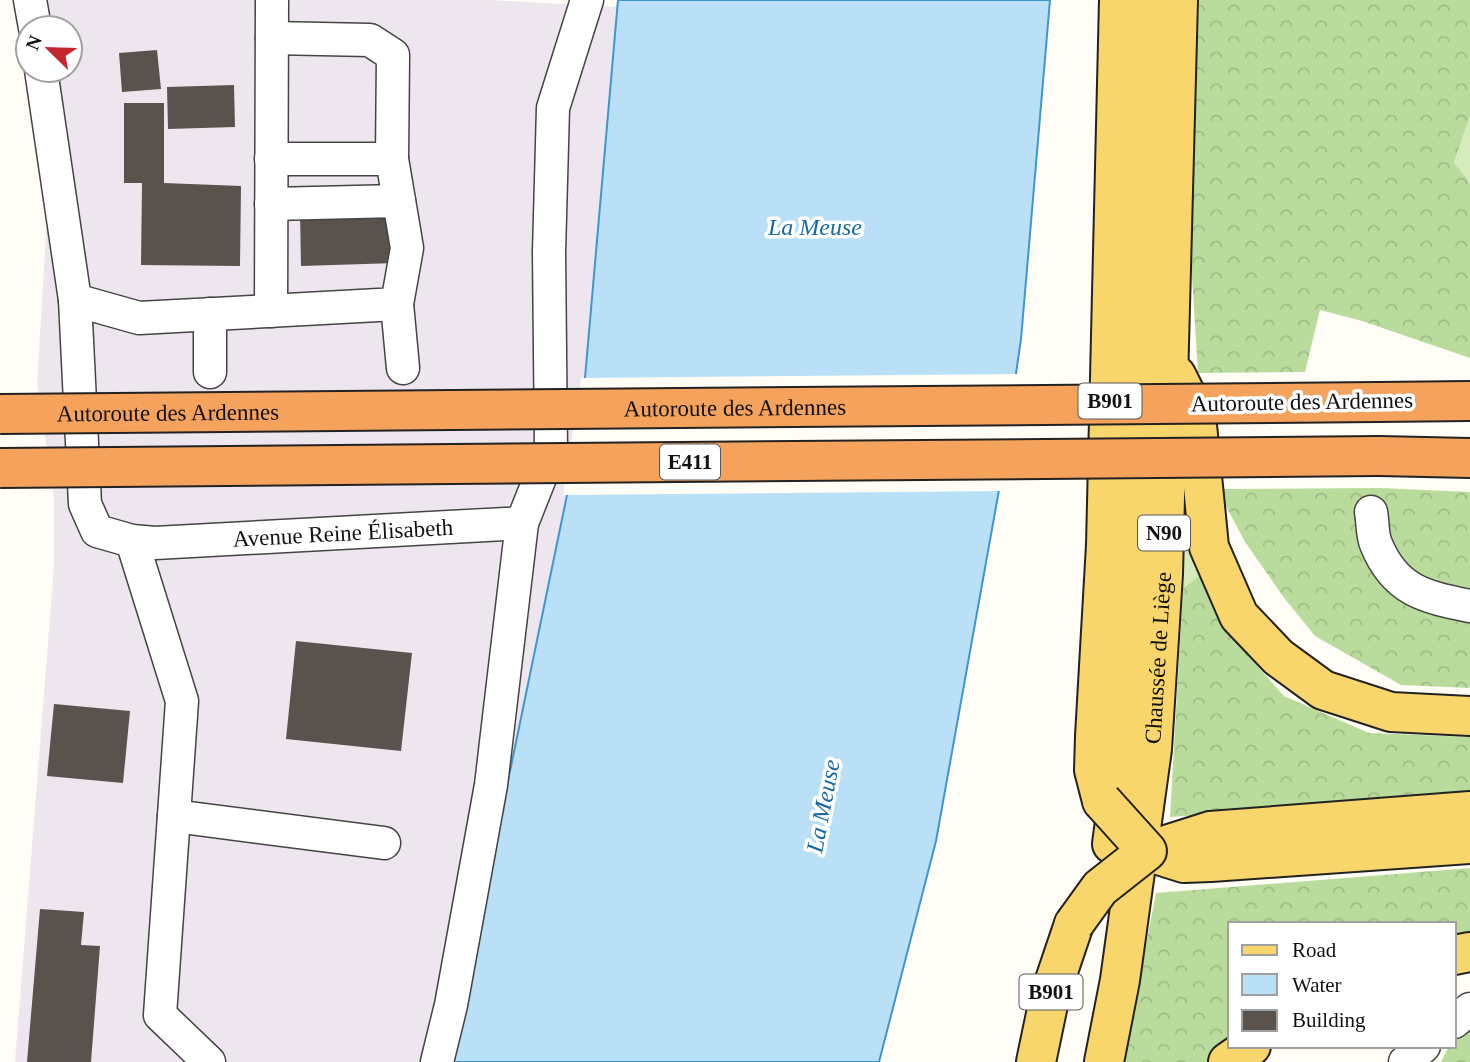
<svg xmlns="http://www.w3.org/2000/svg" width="1470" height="1062" viewBox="0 0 1470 1062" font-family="Georgia,serif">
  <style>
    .industrial { fill: #eee6ef; fill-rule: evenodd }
    .green { fill: #d5ebbd }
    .forest { fill: url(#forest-crowns) }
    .water { fill: #b9e0f7; stroke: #3f96cf; stroke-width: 2 }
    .pier { fill: #fffdf5 }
    .building { fill: #5a524d }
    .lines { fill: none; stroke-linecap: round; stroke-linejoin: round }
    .minor-casing { stroke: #444; stroke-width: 35 }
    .major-casing { stroke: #222; stroke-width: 42 }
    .highway-casing { stroke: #222; stroke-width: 42 }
    .minor { stroke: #fff; stroke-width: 32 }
    .major { stroke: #f9d66b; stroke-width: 38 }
    .highway { stroke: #f5a25d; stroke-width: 38 }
    .major-bridge-casing { stroke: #222; stroke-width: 42; stroke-linecap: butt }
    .highway-bridge-casing { stroke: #222; stroke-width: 42; stroke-linecap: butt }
    .major-bridge { stroke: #f9d66b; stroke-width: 38 }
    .highway-bridge { stroke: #f5a25d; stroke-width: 38 }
    .labels { text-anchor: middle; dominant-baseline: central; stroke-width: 7; stroke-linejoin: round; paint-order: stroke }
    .shield { fill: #fff; stroke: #585858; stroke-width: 2 }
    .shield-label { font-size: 21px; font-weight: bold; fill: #111 }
    .street-label { font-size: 23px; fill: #111; stroke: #fff }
    .water-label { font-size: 24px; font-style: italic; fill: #1768a6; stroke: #fff }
  </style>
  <defs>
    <pattern id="forest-crowns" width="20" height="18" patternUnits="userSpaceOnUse" patternTransform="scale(1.75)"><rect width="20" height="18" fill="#b9dc9c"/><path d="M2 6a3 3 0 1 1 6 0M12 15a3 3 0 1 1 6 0" fill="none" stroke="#9ebc85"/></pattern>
  </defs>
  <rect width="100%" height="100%" fill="#fffdf5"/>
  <path class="industrial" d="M 14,0 L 492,0 L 618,7 L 585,378 L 567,495 L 450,1062 L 15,1062 L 54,567 L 54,498 L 37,383 L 48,203 ZM 28,28 L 70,28 L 70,70 L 28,70 Z"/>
  <path class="green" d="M 1470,116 L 1470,183 L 1454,164 Z
    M 1187,485 L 1204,572 L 1183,588 Z"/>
  <path class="forest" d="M 1199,0 L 1470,0 L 1470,116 L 1454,163 L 1470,183 L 1470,358 L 1362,321 L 1320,310 L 1305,372 L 1198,373 L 1188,211 Z
    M 1380,488 L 1470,492 L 1470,688 L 1401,685 L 1315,636 L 1285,599 L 1245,542 L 1217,489 Z
    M 1204,572 L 1241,648 L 1284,696 L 1369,733 L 1470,737 L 1470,797 L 1170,817 L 1183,588 Z
    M 1470,868 L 1470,934 L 1454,937 L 1454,924 L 1230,924 L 1230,1046 L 1208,1062 L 1123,1062 L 1156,893 Z
    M 1470,1006 L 1470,1062 L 1441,1062 L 1449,1046 L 1454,1046 L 1454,1037 Z"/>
  <path class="water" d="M 618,0 L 1050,0 L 1021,339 L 999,490 L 936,841 L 879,1062 L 450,1062 L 567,495 L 585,378 Z"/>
  <path class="pier" d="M 1019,374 L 1003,491 L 563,495 L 581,378 Z"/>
  <path class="building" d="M 157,50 L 161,89 L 122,92 L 119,53 Z
    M 234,85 L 235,127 L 168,129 L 167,87 Z
    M 124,103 L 164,103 L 164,183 L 241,186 L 240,266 L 141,265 L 142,183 L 124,183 Z
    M 395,210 L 396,263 L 301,266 L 300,212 Z
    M 296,641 L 412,653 L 401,751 L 286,739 Z
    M 54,704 L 130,711 L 123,783 L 47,776 Z
    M 40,909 L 84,912 L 81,945 L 100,946 L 91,1062 L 27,1062 Z"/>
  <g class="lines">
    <g class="minor-casing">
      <g id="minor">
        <path d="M 30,0 L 35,28"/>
        <path id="s1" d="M 41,70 L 75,300 L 85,504 L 97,531 L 132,541 L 155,543 L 522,523 L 551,450 L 549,252 L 553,108 L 587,0"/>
        <path d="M 271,159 L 392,159"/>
        <path d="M 271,204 L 399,201"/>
        <path d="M 75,300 L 139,318 L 397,304 L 407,248 L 392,159 L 393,55 L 370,40 L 272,38"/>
        <path d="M 397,304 L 403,368"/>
        <path d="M 271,311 L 272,0"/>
        <path d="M 210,372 L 210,314"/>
        <path d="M 1371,512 C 1373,522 1372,535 1376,544 C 1395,591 1425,597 1470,606"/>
        <path d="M 132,541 L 182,701 L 160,1015 L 209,1062"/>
        <path d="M 174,816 L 384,843"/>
        <path d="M 1454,1022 L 1470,1009"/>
        <path d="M 437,1062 L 451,1005 L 491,785 L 522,523"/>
        <path d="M 1405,1062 L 1424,1046"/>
      </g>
    </g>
    <g class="major-casing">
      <g id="major">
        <path d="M 1176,375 L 1196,415 L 1209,547 L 1239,616 L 1278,657 L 1323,690 L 1391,712 L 1470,716"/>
        <path d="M 1102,801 L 1094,770 L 1095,736 L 1106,545 L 1119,0"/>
        <path d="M 1112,844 L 1125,747 L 1135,573 L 1150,0"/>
        <path d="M 1147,851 L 1210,831 L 1470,811"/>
        <path d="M 1149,852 L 1184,863 L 1211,862 L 1470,844"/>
        <path d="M 1454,955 L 1470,952"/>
        <path d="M 1036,1062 L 1050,995 L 1074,924"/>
        <path id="s2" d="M 1104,1062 L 1120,980 L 1152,749 L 1163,574 L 1178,0"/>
        <path d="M 1228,1062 L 1251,1046"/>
      </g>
    </g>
    <g class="highway-casing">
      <path id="highway" d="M 1378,402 L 1470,401
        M 1379,456 L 1470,458"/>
    </g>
    <use href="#minor" class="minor"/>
    <use href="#major" class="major"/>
    <use href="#highway" class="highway"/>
    <g class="major-bridge-casing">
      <path id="major-bridge" d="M 1074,924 L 1100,888 L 1147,851 L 1102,801"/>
    </g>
    <g class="highway-bridge-casing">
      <g id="highway-bridge">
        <path id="s3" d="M 0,414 L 1378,402"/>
        <path d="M 0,468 L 1379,456"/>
      </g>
    </g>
    <use href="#major-bridge" class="major-bridge"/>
    <use href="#highway-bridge" class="highway-bridge"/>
  </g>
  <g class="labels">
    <g class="shield">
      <rect x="1078.5" y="383.5" width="63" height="35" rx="5"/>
      <rect x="660" y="444.5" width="60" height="35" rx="5"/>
      <rect x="1138" y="515.5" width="52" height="35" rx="5"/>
      <rect x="1019.5" y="974.5" width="63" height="35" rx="5"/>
    </g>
    <g class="shield-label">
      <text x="1110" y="401">B901</text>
      <text x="690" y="462">E411</text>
      <text x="1164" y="533">N90</text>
      <text x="1051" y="992">B901</text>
    </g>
    <g class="street-label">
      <text transform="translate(1302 402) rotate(-1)">Autoroute des Ardennes</text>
      <text stroke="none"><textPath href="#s3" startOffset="735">Autoroute des Ardennes</textPath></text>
      <text stroke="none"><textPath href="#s3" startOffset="168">Autoroute des Ardennes</textPath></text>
      <text stroke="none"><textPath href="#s1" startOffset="714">Avenue Reine Élisabeth</textPath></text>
      <text stroke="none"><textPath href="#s2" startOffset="408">Chaussée de Liège</textPath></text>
    </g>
    <g class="water-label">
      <text x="815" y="227">La Meuse</text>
      <text transform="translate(823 806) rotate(-79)">La Meuse</text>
    </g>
  </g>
  <rect x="1228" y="922" width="228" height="126" fill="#ffffff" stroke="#a0a0a0" stroke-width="2"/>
  <rect x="1242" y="945" width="35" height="10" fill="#f9d66b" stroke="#a0a0a0" stroke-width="2"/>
  <text x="1292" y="957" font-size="21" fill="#111111">Road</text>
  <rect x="1242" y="974" width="35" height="21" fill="#b9e0f7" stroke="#a0a0a0" stroke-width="2"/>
  <text x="1292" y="992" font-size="21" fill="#111111">Water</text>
  <rect x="1242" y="1010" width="35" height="21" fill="#5a524d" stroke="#a0a0a0" stroke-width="2"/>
  <text x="1292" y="1027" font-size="21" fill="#111111">Building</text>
  <g transform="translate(49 49) rotate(293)"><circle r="33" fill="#ffffff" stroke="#a0a0a0" stroke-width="2"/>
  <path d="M0-5L12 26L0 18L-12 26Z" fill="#c4262e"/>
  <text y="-10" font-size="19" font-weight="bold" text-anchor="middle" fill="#111111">N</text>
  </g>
</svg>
